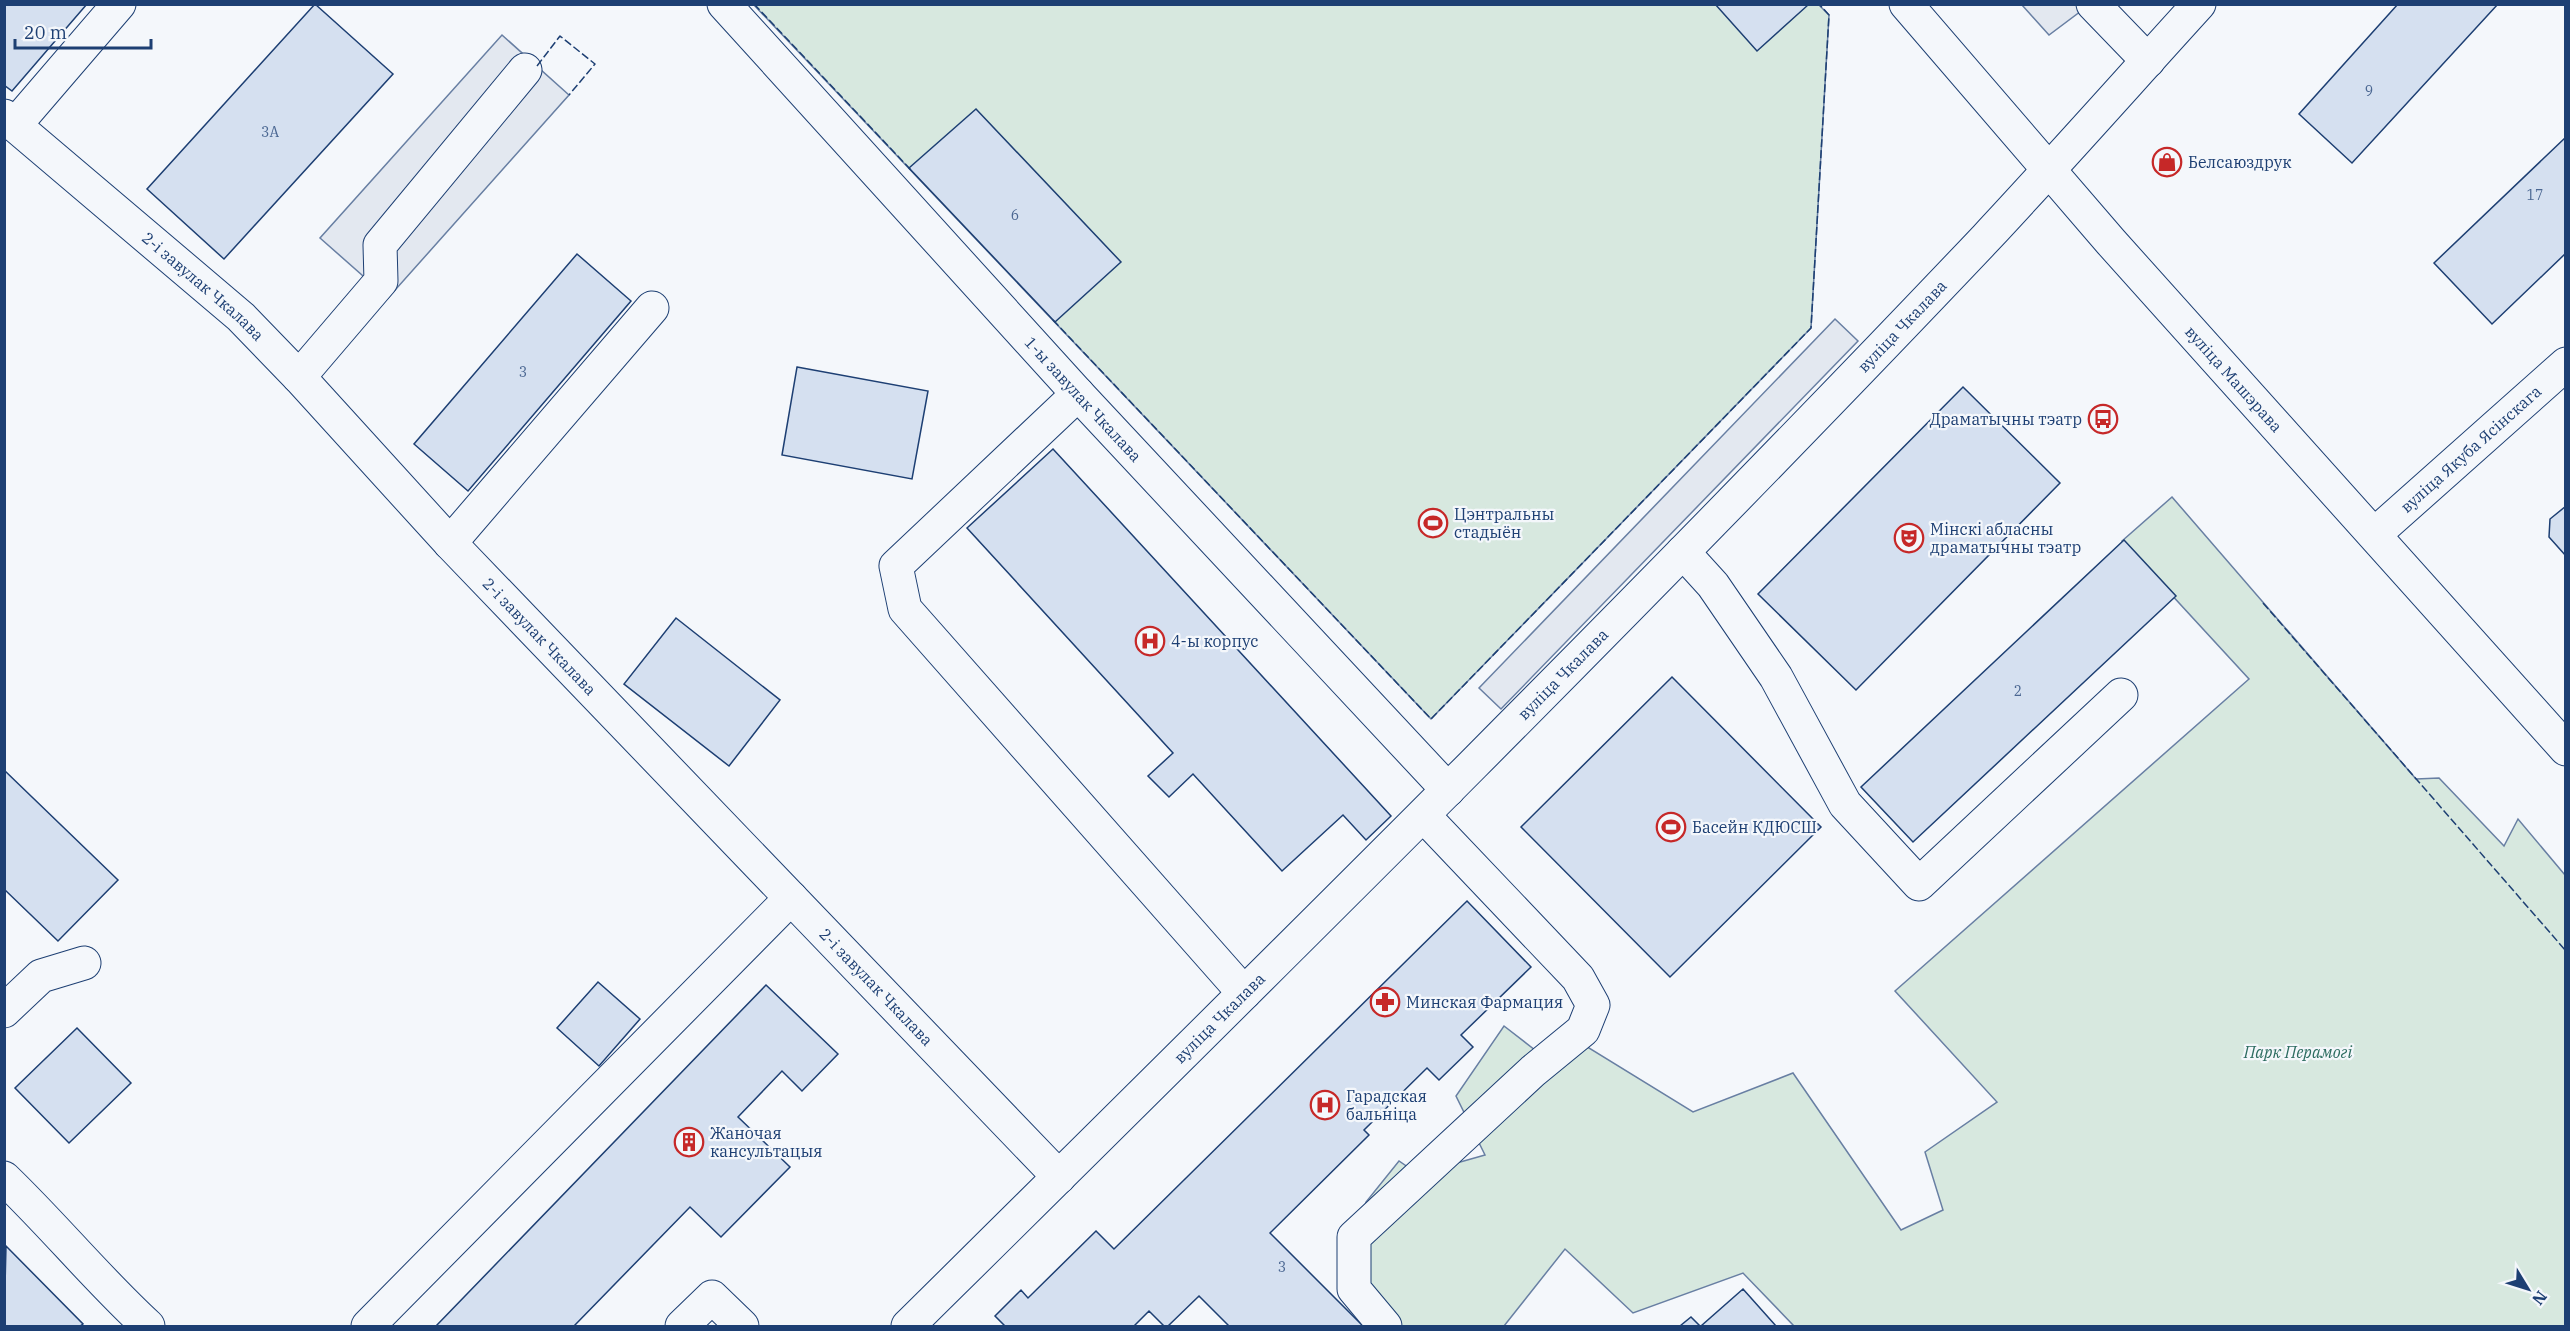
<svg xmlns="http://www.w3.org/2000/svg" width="2570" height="1331" viewBox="0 0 2570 1331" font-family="'IBM Plex Serif',serif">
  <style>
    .green { fill: #d7e8df; stroke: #687fa3; stroke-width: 1.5 }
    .parking { fill: #e3e8f0; stroke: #687fa3; stroke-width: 1.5 }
    .building { fill: #d5e0f0; stroke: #1d3f73; stroke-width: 1.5 }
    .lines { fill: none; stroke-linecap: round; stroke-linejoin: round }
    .minor-casing { stroke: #1d3f73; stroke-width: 35 }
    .major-casing { stroke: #1d3f73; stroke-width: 35 }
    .minor { stroke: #f4f7fb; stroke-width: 33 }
    .major { stroke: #f4f7fb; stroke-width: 33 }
    .fence { stroke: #1d3f73; stroke-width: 1.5; stroke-dasharray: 8 3; stroke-linecap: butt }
    .labels { text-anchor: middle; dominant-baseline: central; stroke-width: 4.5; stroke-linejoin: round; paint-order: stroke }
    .number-label { font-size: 14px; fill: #4b6792 }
    .poi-label { font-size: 16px; fill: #1d3f73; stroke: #f4f7fb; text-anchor: start }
    .street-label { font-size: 16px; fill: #1d3f73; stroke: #f4f7fb }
    .park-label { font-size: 16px; font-style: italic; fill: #2c6c60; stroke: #f4f7fb }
  </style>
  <rect width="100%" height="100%" fill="#f4f7fb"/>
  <path class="green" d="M 754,5 L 1819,5 L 1829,15 L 1811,328 L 1431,719 Z
    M 2172,497 L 2416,779 L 2439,778 L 2504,846 L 2518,819 L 2565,875 L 2565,1326 L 1794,1326 L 1743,1273 L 1633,1313 L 1565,1249 L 1504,1326 L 1385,1326 L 1343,1276 L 1366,1202 L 1399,1161 L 1418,1174 L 1485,1155 L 1456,1096 L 1504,1026 L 1535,1050 L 1581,1043 L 1693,1112 L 1793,1073 L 1901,1230 L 1943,1210 L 1925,1152 L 1997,1102 L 1895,991 L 2249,679 L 2122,541 Z"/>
  <path class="parking" d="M 2022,5 L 2089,5 L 2049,35 Z
    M 502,35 L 569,95 L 388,298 L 320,238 Z
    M 1835,319 L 1858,341 L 1501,709 L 1479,688 Z"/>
  <path class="building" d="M 4,4 L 87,4 L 12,91 L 4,85 Z
    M 315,4 L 393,74 L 224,259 L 147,189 Z
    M 1715,4 L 1808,4 L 1808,5 L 1757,51 Z
    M 2398,4 L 2498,4 L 2352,163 L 2299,114 Z
    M 976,109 L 1121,262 L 1055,322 L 909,168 Z
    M 2566,137 L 2566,253 L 2492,324 L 2434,263 Z
    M 577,254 L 631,301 L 468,491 L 414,444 Z
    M 797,367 L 928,391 L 912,479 L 782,455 Z
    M 1963,387 L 2060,483 L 1856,690 L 1758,594 Z
    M 1053,449 L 1391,816 L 1366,840 L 1343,815 L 1282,871 L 1193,774 L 1169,797 L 1148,776 L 1173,753 L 967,528 Z
    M 2566,506 L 2566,556 L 2549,537 L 2550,519 Z
    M 2124,540 L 2176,596 L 1913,842 L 1861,787 Z
    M 676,618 L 780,700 L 729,766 L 624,684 Z
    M 1672,677 L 1821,827 L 1670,977 L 1521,827 Z
    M 4,770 L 118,880 L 58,941 L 4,889 Z
    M 1467,901 L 1531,967 L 1461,1035 L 1473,1047 L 1439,1080 L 1427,1068 L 1364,1130 L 1369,1135 L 1270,1233 L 1363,1326 L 1229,1326 L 1199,1296 L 1168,1326 L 1164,1326 L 1149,1311 L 1134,1326 L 1005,1326 L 995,1316 L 1021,1290 L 1028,1298 L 1096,1231 L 1114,1249 Z
    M 598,982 L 640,1019 L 599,1066 L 557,1028 Z
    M 766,985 L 838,1054 L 802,1091 L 782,1071 L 738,1117 L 790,1167 L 721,1237 L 690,1207 L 574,1326 L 436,1326 Z
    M 77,1028 L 131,1083 L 69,1143 L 15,1088 Z
    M 6,1246 L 83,1324 L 80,1326 L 4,1326 Z
    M 1743,1289 L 1776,1326 L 1701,1326 Z
    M 1691,1317 L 1700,1326 L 1680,1326 Z"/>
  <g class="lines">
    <g class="minor-casing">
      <g id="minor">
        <path id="s1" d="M 724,4 L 1078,394 L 1448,790"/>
        <path d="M 2093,4 L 2148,61"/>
        <path id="s2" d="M 4,116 L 241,317 L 299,377 L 450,543 L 1059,1177"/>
        <path d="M 15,125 L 119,4"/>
        <path d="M 299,377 L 381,281 L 380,245 L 525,70"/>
        <path d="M 1078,394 L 896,566 L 905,609 L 1244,993"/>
        <path id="s3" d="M 2375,534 L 2566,364"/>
        <path d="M 450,543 L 652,308"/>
        <path d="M 1683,552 L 1713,585 L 1776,677 L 1845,804 L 1919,884 L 2121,695"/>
        <path d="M 4,1011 L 41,976 L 84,963"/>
        <path d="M 4,1178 C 54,1226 97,1279 148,1326"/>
        <path d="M 368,1326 L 791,898"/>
        <path d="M 682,1326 L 712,1297 L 742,1326"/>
        <path id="s4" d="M 908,1326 C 1271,967 1635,608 1986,238 C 2058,161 2128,82 2199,4"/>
        <path d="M 1385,1326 L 1354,1289 L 1354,1237 L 1533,1071 L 1583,1030 L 1593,1005 L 1578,978 L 1424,816"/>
      </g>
    </g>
    <g class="major-casing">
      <g id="major">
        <path id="s5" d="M 1906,4 L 2111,242 L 2566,749"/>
      </g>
    </g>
    <use href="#minor" class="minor"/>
    <use href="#major" class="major"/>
    <path class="fence" d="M 754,4 L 911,170
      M 537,66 L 560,36 L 595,64 L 569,95
      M 1053,320 L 1431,719 L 1811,328 L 1829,15 L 1819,4
      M 2263,603 L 2566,951"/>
  </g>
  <defs>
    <g id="shop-ring" transform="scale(1.5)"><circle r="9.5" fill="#f4f7fb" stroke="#c62828" stroke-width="1.5"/><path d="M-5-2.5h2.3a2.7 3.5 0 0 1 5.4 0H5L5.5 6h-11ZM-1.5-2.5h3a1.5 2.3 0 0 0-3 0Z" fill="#c62828"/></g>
    <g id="bus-ring" transform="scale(1.5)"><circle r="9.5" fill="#f4f7fb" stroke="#c62828" stroke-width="1.5"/><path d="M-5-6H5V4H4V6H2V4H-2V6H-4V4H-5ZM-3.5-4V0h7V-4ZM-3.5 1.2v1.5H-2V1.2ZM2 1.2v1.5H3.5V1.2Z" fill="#c62828"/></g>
    <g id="stadium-ring" transform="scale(1.5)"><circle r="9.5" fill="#f4f7fb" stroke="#c62828" stroke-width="1.5"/><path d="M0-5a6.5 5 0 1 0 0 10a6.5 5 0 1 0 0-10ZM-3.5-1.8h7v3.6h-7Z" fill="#c62828"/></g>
    <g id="theatre-ring" transform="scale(1.5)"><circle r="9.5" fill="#f4f7fb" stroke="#c62828" stroke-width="1.5"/><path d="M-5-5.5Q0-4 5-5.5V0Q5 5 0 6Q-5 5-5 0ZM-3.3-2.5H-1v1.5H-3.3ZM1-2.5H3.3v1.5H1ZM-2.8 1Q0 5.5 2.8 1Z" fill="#c62828"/></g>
    <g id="hospital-ring" transform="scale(1.5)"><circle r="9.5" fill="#f4f7fb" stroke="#c62828" stroke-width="1.5"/><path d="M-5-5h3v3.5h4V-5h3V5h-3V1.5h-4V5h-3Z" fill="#c62828"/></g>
    <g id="pharmacy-ring" transform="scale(1.5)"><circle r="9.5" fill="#f4f7fb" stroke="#c62828" stroke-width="1.5"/><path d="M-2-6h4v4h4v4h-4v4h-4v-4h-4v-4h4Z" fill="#c62828"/></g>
    <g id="building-ring" transform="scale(1.5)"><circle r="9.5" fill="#f4f7fb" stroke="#c62828" stroke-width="1.5"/><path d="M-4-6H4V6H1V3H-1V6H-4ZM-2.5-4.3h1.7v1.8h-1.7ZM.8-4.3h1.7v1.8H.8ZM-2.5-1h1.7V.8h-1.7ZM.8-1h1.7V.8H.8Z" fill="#c62828"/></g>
  </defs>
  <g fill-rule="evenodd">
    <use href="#shop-ring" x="2167" y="162"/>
    <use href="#bus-ring" x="2103" y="419"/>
    <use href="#stadium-ring" x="1433" y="523"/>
    <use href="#theatre-ring" x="1909" y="538"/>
    <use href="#hospital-ring" x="1150" y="641"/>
    <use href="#stadium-ring" x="1671" y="827"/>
    <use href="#pharmacy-ring" x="1385" y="1002"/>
    <use href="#hospital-ring" x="1325" y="1105"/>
    <use href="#building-ring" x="689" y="1142"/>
  </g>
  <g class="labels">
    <g class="number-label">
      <text x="2369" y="91">9</text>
      <text x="270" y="132">3А</text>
      <text x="2535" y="195">17</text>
      <text x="1015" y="215">6</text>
      <text x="523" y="372">3</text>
      <text x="2018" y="691">2</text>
      <text x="1282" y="1267">3</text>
    </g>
    <g class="poi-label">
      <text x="2188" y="162">Белсаюздрук</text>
      <text x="2082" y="419" text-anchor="end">Драматычны тэатр</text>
      <text x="1454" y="514">Цэнтральны<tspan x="1454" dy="18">стадыён</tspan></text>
      <text x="1930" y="529">Мінскі абласны<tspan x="1930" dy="18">драматычны тэатр</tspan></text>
      <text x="1171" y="641">4-ы корпус</text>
      <text x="1692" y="827">Басейн КДЮСШ</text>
      <text x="1406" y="1002">Минская Фармация</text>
      <text x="1346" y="1096">Гарадская<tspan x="1346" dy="18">бальніца</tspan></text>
      <text x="710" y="1133">Жаночая<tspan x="710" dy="18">кансультацыя</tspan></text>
    </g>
    <g class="street-label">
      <text stroke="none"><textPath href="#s2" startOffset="262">2-і завулак Чкалава</textPath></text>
      <text stroke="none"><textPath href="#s4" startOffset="1410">вуліца Чкалава</textPath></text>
      <text stroke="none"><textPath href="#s5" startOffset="498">вуліца Машэрава</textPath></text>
      <text stroke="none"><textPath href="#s1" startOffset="534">1-ы завулак Чкалава</textPath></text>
      <text stroke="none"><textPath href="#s3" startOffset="128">вуліца Якуба Ясінскага</textPath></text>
      <text stroke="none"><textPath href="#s2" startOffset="748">2-і завулак Чкалава</textPath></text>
      <text stroke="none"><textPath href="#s4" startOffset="924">вуліца Чкалава</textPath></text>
      <text stroke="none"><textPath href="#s2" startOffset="1234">2-і завулак Чкалава</textPath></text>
      <text stroke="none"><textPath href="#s4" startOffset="438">вуліца Чкалава</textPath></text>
    </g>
    <g class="park-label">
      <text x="2298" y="1052">Парк Перамогі</text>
    </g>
  </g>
  <rect width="2570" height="1331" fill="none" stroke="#1d3f73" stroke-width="12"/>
  <g transform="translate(2528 1289) rotate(128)" stroke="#f4f7fb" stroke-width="4.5" paint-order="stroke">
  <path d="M0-4.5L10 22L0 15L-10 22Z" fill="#1d3f73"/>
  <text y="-9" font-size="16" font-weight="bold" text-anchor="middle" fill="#1d3f73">N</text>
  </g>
  <path d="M15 39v9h136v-9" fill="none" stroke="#1d3f73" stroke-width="3"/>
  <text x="24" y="39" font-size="18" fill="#1d3f73" stroke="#f4f7fb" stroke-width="4.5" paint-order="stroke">20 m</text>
</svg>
